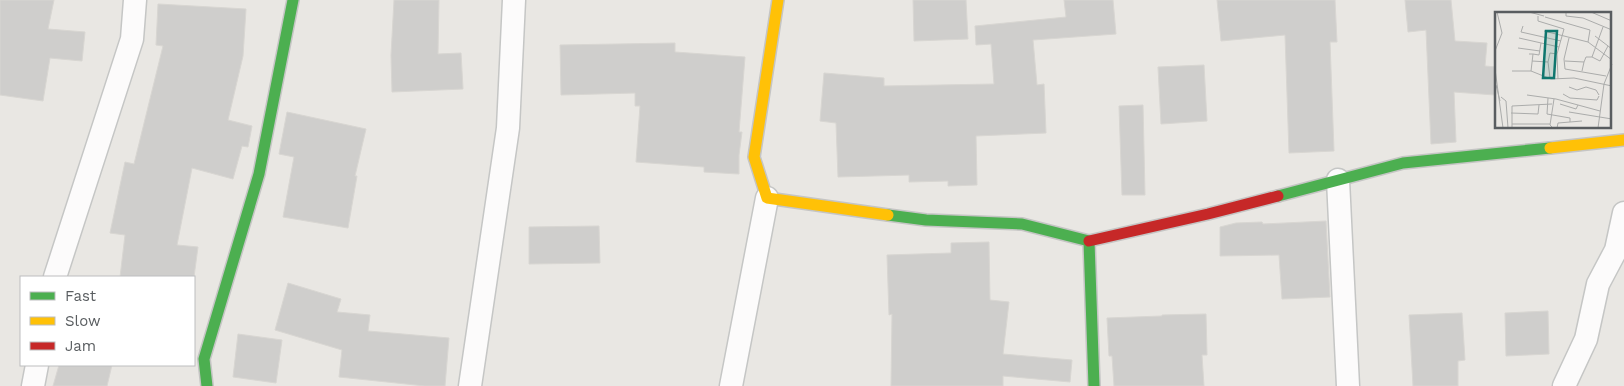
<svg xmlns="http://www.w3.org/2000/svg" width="1624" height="386" viewBox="0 0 1624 386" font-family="'Work Sans',sans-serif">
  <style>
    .building { fill: #cfcecc; stroke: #d8d6d2 }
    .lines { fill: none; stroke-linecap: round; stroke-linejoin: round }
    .street-casing { stroke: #c5c6c5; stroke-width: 25 }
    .fast-casing { stroke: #c5c5c4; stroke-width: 14 }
    .slow-casing { stroke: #c5c5c4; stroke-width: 14 }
    .jam-casing { stroke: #c5c5c4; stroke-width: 14 }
    .street { stroke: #fcfbfb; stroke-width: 22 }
    .fast { stroke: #4caf50; stroke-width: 11 }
    .slow { stroke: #ffc107; stroke-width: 11 }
    .jam { stroke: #c62828; stroke-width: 11 }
    .inset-road { fill: none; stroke: #abacab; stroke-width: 1 }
    .view { fill: #0f766e; fill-opacity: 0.15; stroke: #0f766e; stroke-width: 2.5 }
    .inset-edge { fill: none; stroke: #595d60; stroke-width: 2.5 }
  </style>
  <rect width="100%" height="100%" fill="#e9e7e3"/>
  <path class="building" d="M 0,0 L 54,0 L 48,29 L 85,32 L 82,61 L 50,58 L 43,101 L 0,95 Z
    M 394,0 L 439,0 L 438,54 L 461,53 L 463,89 L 392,92 L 391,55 Z
    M 913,0 L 966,0 L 968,39 L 914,41 Z
    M 1064,0 L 1113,0 L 1116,34 L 1033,40 L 1037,85 L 1044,84 L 1046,133 L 976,136 L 977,185 L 948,186 L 948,181 L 909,182 L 909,175 L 838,177 L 836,123 L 820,121 L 824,73 L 884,78 L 884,86 L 994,84 L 991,44 L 976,45 L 975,26 L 1066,17 Z
    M 1217,0 L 1335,0 L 1337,42 L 1330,42 L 1334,151 L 1289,153 L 1285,35 L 1221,41 Z
    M 1405,0 L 1451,0 L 1455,41 L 1487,43 L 1485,66 L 1496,67 L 1495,95 L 1454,92 L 1456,142 L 1431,144 L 1426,30 L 1408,32 Z
    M 158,4 L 246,9 L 243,56 L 228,120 L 252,126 L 248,147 L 242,146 L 233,179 L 192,168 L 177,245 L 198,247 L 194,277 L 120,277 L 125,235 L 110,233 L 125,162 L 134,164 L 163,46 L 156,45 Z
    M 675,43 L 675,52 L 745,57 L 739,132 L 742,132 L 739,155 L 739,174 L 704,172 L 704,167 L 636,162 L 640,106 L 635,106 L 635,93 L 561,95 L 560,45 Z
    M 1204,65 L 1207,121 L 1161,124 L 1158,67 Z
    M 1143,105 L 1145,195 L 1122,195 L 1119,106 Z
    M 287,112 L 366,129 L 355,176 L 357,176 L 348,228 L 283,217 L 294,157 L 279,154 Z
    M 1326,221 L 1330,297 L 1282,299 L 1279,255 L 1220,256 L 1220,227 L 1236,223 L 1262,222 L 1263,224 Z
    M 599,226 L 600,263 L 529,264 L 529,227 Z
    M 989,242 L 990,300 L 1009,302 L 1003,354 L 1072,360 L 1070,382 L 1003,376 L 1003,386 L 891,386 L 892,314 L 889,315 L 887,255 L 951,253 L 951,243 Z
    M 288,283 L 341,299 L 337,312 L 370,315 L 368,331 L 449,338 L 445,386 L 425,386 L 339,377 L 342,350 L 275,330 Z
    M 1548,311 L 1549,354 L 1506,356 L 1505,313 Z
    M 1462,313 L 1465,360 L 1458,361 L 1458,386 L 1413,386 L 1409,315 Z
    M 1206,314 L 1207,355 L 1202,355 L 1204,386 L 1114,386 L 1112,356 L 1109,356 L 1107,318 L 1162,316 L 1162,315 Z
    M 238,334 L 282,340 L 276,383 L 233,377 Z
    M 59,365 L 112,365 L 107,386 L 53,386 Z"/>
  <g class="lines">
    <g class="street-casing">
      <path id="street" d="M 1338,180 L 1348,386
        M 55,277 L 132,39 L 135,0
        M 33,386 L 37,365
        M 470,386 L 508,128 L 514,0
        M 731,386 L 767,198
        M 1564,386 L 1586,339 L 1598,284 L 1616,250 L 1624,213"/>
    </g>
    <g class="fast-casing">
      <path id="fast" d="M 1278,196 L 1403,163 L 1550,148
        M 888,215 L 926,220 L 1022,224 L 1089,241 L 1094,386
        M 207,386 L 204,359 L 259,174 L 293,0"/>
    </g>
    <g class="slow-casing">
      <path id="slow" d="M 778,0 L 754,157 L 767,198 L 888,215
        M 1550,148 L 1624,140"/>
    </g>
    <g class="jam-casing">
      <path id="jam" d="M 1089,241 L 1208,214 L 1278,196"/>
    </g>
    <use href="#street" class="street"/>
    <use href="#fast" class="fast"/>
    <use href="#slow" class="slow"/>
    <use href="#jam" class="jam"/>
  </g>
  <g transform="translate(1495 12)">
    <rect width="116" height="116" fill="#e9e7e3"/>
    <path class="inset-road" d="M 34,0 L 49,4M 71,0 L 71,4 L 88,6 L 117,18M 96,0 L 117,9M 43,4 L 43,9 L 69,17 L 62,42 L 63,67M 50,5 L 95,18 L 93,30M 28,14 L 26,20 L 66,29M 49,19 L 93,30 L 117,48M 100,24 L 117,37M 24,26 L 64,35M 74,26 L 69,47 L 70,57 L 111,64M 23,36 L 45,39M 0,39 L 7,21 L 2,0M 34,42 L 38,42 L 36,59M 38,42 L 44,43 L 46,31M 97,45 L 105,49 L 113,34M 37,49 L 53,50 L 55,41 L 62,42M 70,49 L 89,50 L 87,59M 53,50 L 55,66M 89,50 L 91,45 L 97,45 L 108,15M 0,57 L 8,116M 17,59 L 36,59 L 56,67 L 79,66 L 117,74M 1,73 L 5,89M 74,75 L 82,78 L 91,75 L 101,78 L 104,83M 68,82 L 75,86 L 102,88 L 104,84M 32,83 L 61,87 L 105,99M 6,85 L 11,89 L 13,116M 53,86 L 52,102 L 75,106 L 75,110 L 87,109M 65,92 L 81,97 L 83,93M 74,100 L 117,107M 16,101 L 43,102 L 44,93M 17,112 L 55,112M 17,116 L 17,94 L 57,92M 58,116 L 55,113 L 59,87M 62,116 L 63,111 L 75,110M 103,116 L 109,72 L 117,52"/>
    <path class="view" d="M 51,19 L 62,19 L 59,66 L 48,66 Z"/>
    <rect width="116" height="116" class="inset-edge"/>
  </g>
  <rect x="20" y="276" width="175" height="90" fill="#ffffff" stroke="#bdbebf"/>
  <rect x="30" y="292" width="25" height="8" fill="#4caf50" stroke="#bdbebf"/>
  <text x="65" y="301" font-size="15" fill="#595d60">Fast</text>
  <rect x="30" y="317" width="25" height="8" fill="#ffc107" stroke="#bdbebf"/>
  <text x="65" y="326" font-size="15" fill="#595d60">Slow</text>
  <rect x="30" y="342" width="25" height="8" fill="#c62828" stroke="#bdbebf"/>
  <text x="65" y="351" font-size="15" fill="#595d60">Jam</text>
</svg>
